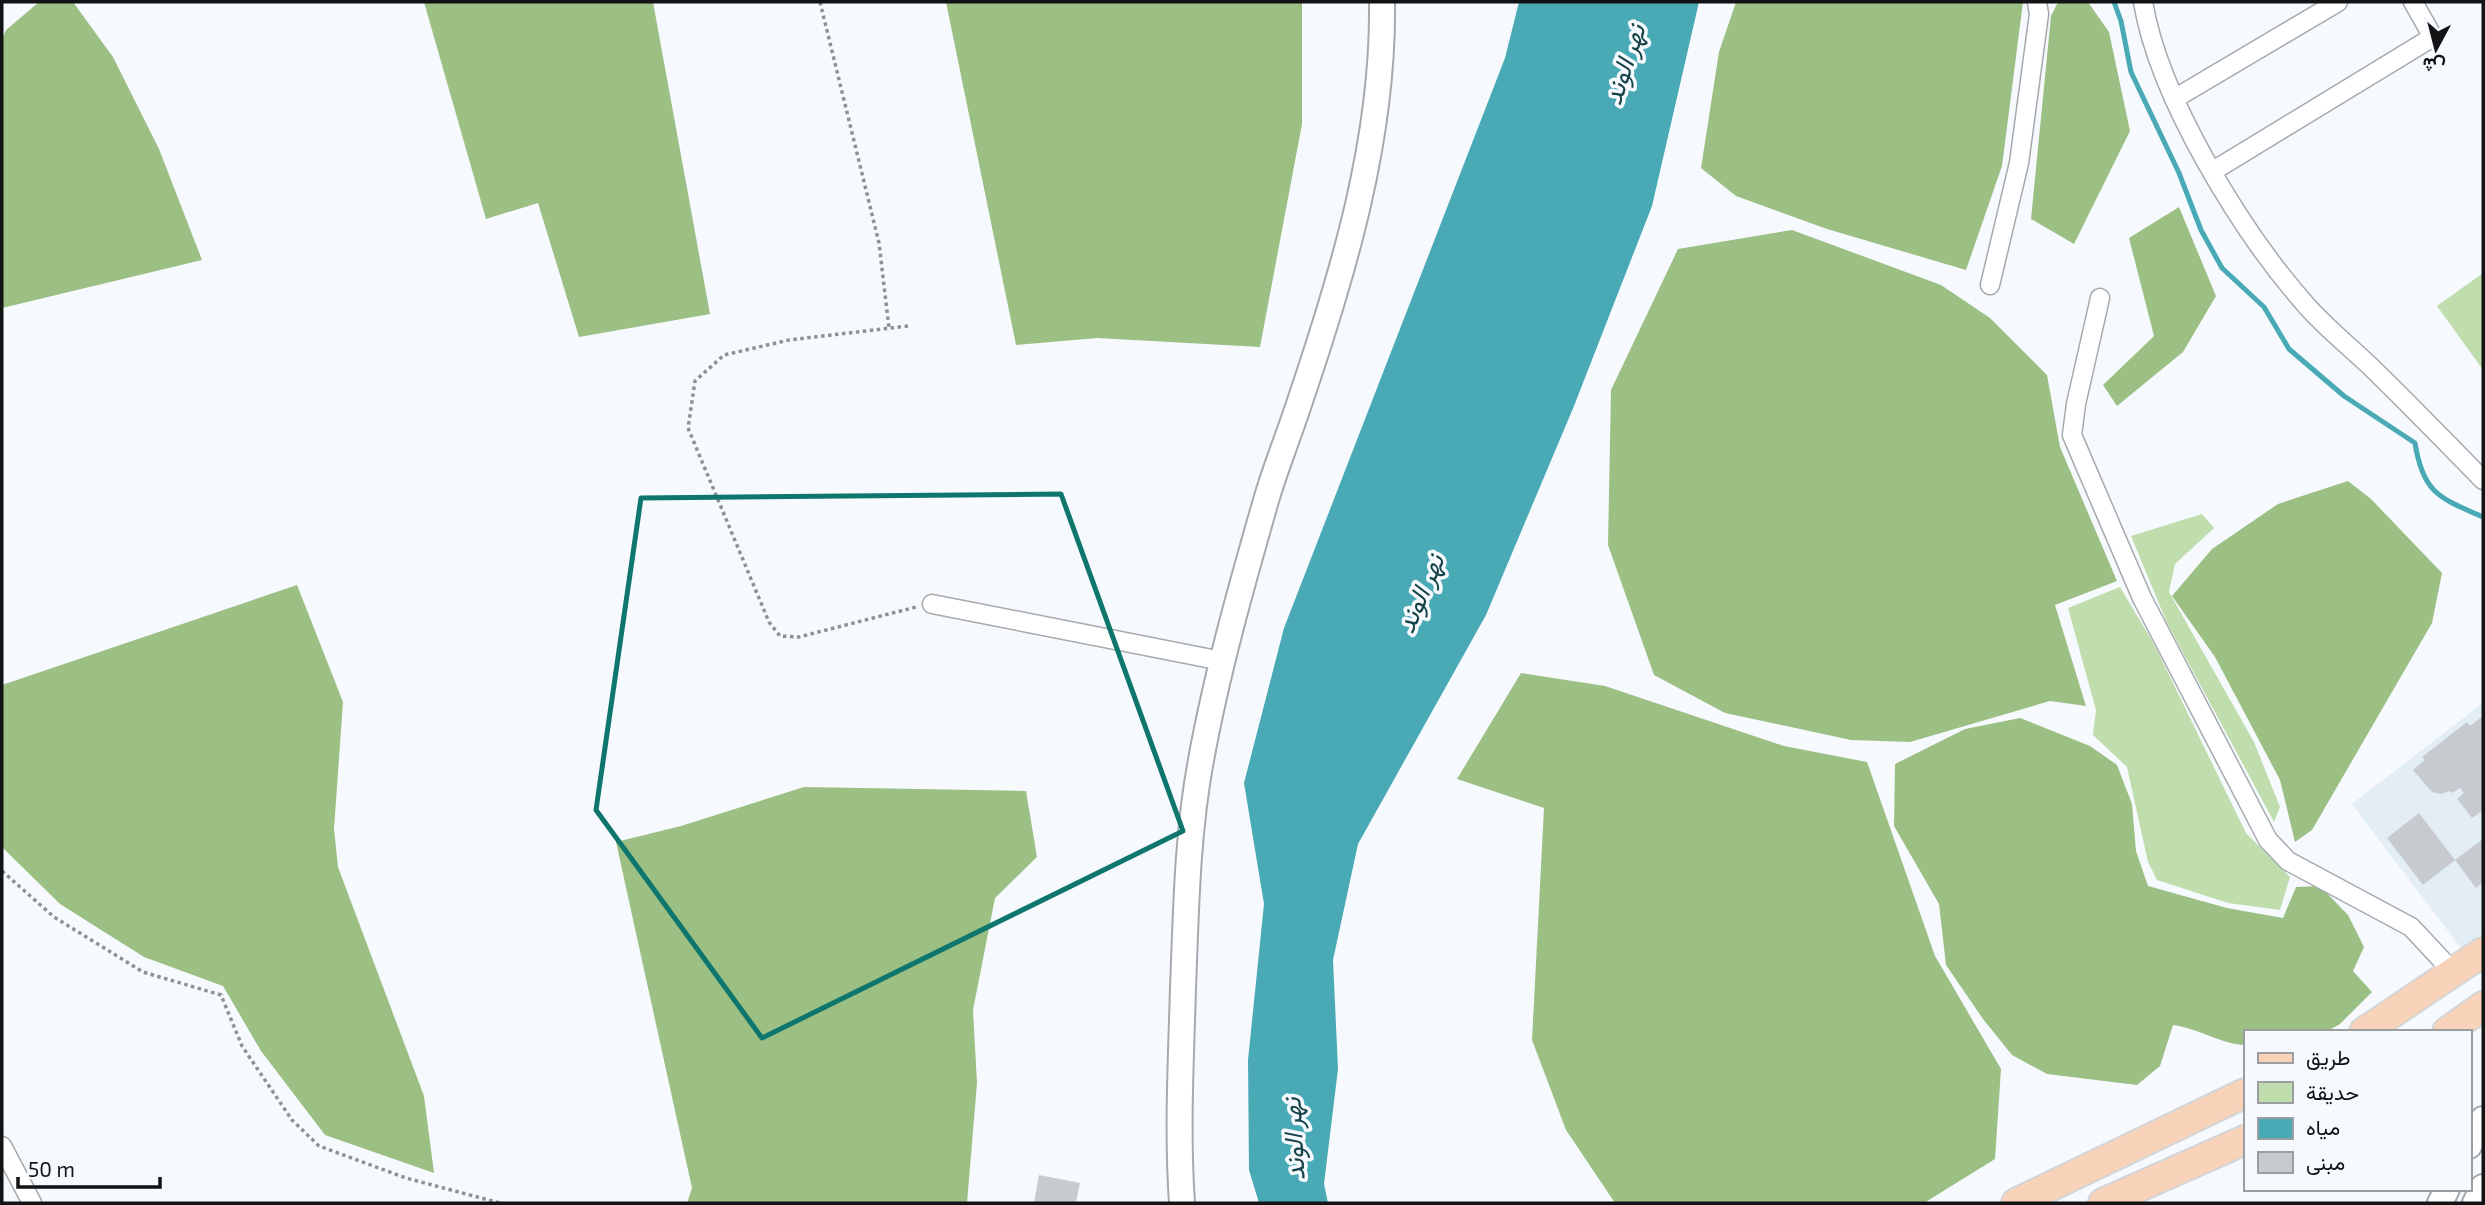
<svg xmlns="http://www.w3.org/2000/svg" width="2485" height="1205" viewBox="0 0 2485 1205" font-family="'Exo 2',Vazirmatn,sans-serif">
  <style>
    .built { fill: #e2edf5 }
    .green { fill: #c0ddad }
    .forest { fill: #9cbf83 }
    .water { fill: #49aab5 }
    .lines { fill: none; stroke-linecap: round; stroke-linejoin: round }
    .stream { stroke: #49aab5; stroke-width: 5 }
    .building { fill: #c7cbcf }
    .street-casing { stroke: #a6aaae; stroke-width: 21 }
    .secondary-casing { stroke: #a6aaae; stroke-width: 28 }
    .primary-casing { stroke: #d4d5d5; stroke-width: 32 }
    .path { stroke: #8e9194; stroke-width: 3.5; stroke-dasharray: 3.5 3.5; stroke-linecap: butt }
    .street { stroke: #fff; stroke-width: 18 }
    .secondary { stroke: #fff; stroke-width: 24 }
    .primary { stroke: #f8d3b9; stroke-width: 28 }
    .marked { fill: none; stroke: #0f766e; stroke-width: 5; stroke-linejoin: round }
    .labels { text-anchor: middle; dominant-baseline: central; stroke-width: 7; stroke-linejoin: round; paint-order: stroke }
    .water-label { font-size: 26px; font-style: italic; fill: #164348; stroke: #f6fafe }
  </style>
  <rect width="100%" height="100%" fill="#f6fafe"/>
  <path class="built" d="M 2483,703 L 2483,933 L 2461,948 L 2352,804 Z"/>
  <path class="green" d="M 2483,273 L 2483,370 L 2437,306 Z
    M 2202,514 L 2214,528 L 2175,564 L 2169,592 L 2254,742 L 2280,807 L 2274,822 L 2167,623 L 2131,536 Z
    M 2120,587 L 2154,644 L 2246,833 L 2290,877 L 2280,910 L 2228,903 L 2157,880 L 2148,862 L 2127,767 L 2093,735 L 2096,710 L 2068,608 Z"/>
  <path class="forest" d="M 39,2 L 73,2 L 113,57 L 159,149 L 202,260 L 2,308 L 2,39 L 6,30 Z
    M 424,2 L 653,2 L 710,314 L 579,337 L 538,203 L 486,219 Z
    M 946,2 L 1302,2 L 1302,124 L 1260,347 L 1097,338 L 1016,345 Z
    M 1736,2 L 2023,2 L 2002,166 L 1966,270 L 1827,229 L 1736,196 L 1701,168 L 1719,52 Z
    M 2058,2 L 2088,2 L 2109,32 L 2130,131 L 2074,244 L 2031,219 L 2051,16 Z
    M 2179,207 L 2216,296 L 2183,352 L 2117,406 L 2103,385 L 2154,336 L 2129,238 Z
    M 1792,230 L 1941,285 L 1990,318 L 2047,375 L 2060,447 L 2117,581 L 2055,605 L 2086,706 L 2050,701 L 1910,742 L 1851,740 L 1725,713 L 1654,675 L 1608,545 L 1611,390 L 1678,249 Z
    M 2348,481 L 2371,499 L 2442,573 L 2432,623 L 2312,830 L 2295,842 L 2280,780 L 2215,657 L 2172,596 L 2212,549 L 2278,504 Z
    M 297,585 L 343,702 L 334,829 L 338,867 L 424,1096 L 434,1173 L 325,1135 L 261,1051 L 223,986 L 144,957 L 60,904 L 2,847 L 2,685 Z
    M 1521,673 L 1605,686 L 1784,746 L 1867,762 L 1935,956 L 2001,1069 L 1995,1159 L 1924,1203 L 1615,1203 L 1566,1130 L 1532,1040 L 1544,808 L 1457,779 Z
    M 2020,718 L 2090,746 L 2117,765 L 2132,804 L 2136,851 L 2148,886 L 2227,908 L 2283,918 L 2296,887 L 2320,886 L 2348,915 L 2364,947 L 2353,971 L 2372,992 L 2340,1024 L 2326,1032 L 2245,1032 L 2245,1045 C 2220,1044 2201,1029 2173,1025 L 2160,1066 L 2137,1085 L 2047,1074 L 2012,1055 L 1983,1019 L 1946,965 L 1939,904 L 1894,826 L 1895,764 L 1965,729 Z
    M 804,787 L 1026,791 L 1037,857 L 995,898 L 973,1010 L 977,1083 L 967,1203 L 687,1203 L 692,1188 L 616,842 L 681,826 Z"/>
  <path class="water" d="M 1519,2 L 1699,2 L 1652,206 L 1574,406 L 1486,615 L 1358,844 L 1333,960 L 1338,1069 L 1324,1184 L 1328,1203 L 1259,1203 L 1249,1170 L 1248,1060 L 1264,904 L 1244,783 L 1284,628 L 1505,58 Z"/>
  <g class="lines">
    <path class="stream" d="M 2114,2 L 2121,21 L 2131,72 L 2179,173 L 2201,230 L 2222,268 L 2264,307 L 2289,349 L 2344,396 L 2415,443 C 2423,494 2440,498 2483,517"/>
  </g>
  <path class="building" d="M 2483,716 L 2483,810 L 2472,818 L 2457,799 L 2464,793 L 2460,788 L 2452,793 L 2450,791 L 2441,794 L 2432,792 L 2413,770 L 2425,760 L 2422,757 L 2467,722 L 2470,726 Z
    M 2419,813 L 2455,860 L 2423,885 L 2387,838 Z
    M 2483,839 L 2483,882 L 2476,888 L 2455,860 Z
    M 1039,1175 L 1080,1183 L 1076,1203 L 1034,1203 Z"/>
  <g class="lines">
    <g class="street-casing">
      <path id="street" d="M 2143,2 C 2159,98 2241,231 2305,304 C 2325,327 2349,346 2371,367 C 2409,404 2446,442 2483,480
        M 2174,99 L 2338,2
        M 2213,171 L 2433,37 L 2413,2
        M 1990,285 L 2019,163 L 2039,14 L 2037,2
        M 2100,298 L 2076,404 L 2072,435 L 2142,598 L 2268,840 L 2288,861 L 2411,927 L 2454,973
        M 932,604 L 1222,661
        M 2,1146 L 32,1203"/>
    </g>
    <g class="secondary-casing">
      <path id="secondary" d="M 2469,1146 L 2483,1119
        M 1182,1203 C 1177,1131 1181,1060 1183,988 C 1186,912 1187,835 1201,760 C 1217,672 1242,584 1267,497 C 1277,464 1290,432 1301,398 C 1344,271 1384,137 1382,2
        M 2440,1203 L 2447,1189
        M 2475,1203 L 2483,1187"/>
    </g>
    <g class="primary-casing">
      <path id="primary" d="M 2364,1032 L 2483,952
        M 2447,1032 L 2483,1006
        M 2016,1203 L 2245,1093
        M 2103,1203 L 2245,1140"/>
    </g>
    <path class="path" d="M 820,2 L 879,243 L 889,328
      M 908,326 L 789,340 L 724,355 L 695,381 L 688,428 L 769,622 L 780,636 L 799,637 L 916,607
      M 2,871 L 54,917 L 143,972 L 221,995 L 242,1046 L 292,1120 L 319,1146 L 406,1178 L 500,1203"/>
    <use href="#street" class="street"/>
    <use href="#secondary" class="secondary"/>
    <use href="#primary" class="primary"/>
  </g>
  <path class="marked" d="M 1061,494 L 1183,831 L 762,1038 L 596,810 L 641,498 Z"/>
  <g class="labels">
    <g class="water-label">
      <text transform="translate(1623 64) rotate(-72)">نهر الوند</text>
      <text transform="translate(1419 593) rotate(-67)">نهر الوند</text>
      <text transform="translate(1292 1139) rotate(-93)">نهر الوند</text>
    </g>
  </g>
  <rect width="2485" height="1205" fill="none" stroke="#111314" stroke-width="7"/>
  <rect x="2244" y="1030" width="228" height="161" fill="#f6fafe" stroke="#9a9ea0" stroke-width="2"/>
  <rect x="2258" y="1053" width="35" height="10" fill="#f8d3b9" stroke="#9a9ea0" stroke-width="2"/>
  <text x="2306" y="1065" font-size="21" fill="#111314">طريق</text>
  <rect x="2258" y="1082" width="35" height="21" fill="#c0ddad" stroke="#9a9ea0" stroke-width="2"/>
  <text x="2306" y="1100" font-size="21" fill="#111314">حديقة</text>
  <rect x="2258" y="1118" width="35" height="21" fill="#49aab5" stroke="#9a9ea0" stroke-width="2"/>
  <text x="2306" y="1135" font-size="21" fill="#111314">مياه</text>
  <rect x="2258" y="1152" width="35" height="21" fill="#c7cbcf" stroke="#9a9ea0" stroke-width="2"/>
  <text x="2306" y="1170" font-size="21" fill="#111314">مبنى</text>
  <g transform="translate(2436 49) rotate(187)" stroke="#f6fafe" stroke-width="5" paint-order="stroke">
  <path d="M0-5L12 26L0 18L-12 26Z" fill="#111314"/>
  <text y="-10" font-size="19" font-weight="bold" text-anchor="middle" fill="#111314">ش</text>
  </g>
  <path d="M18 1177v10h142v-10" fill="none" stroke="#111314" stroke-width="3.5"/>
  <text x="28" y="1177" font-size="21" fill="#111314" stroke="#f6fafe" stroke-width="5" paint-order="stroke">50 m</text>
</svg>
